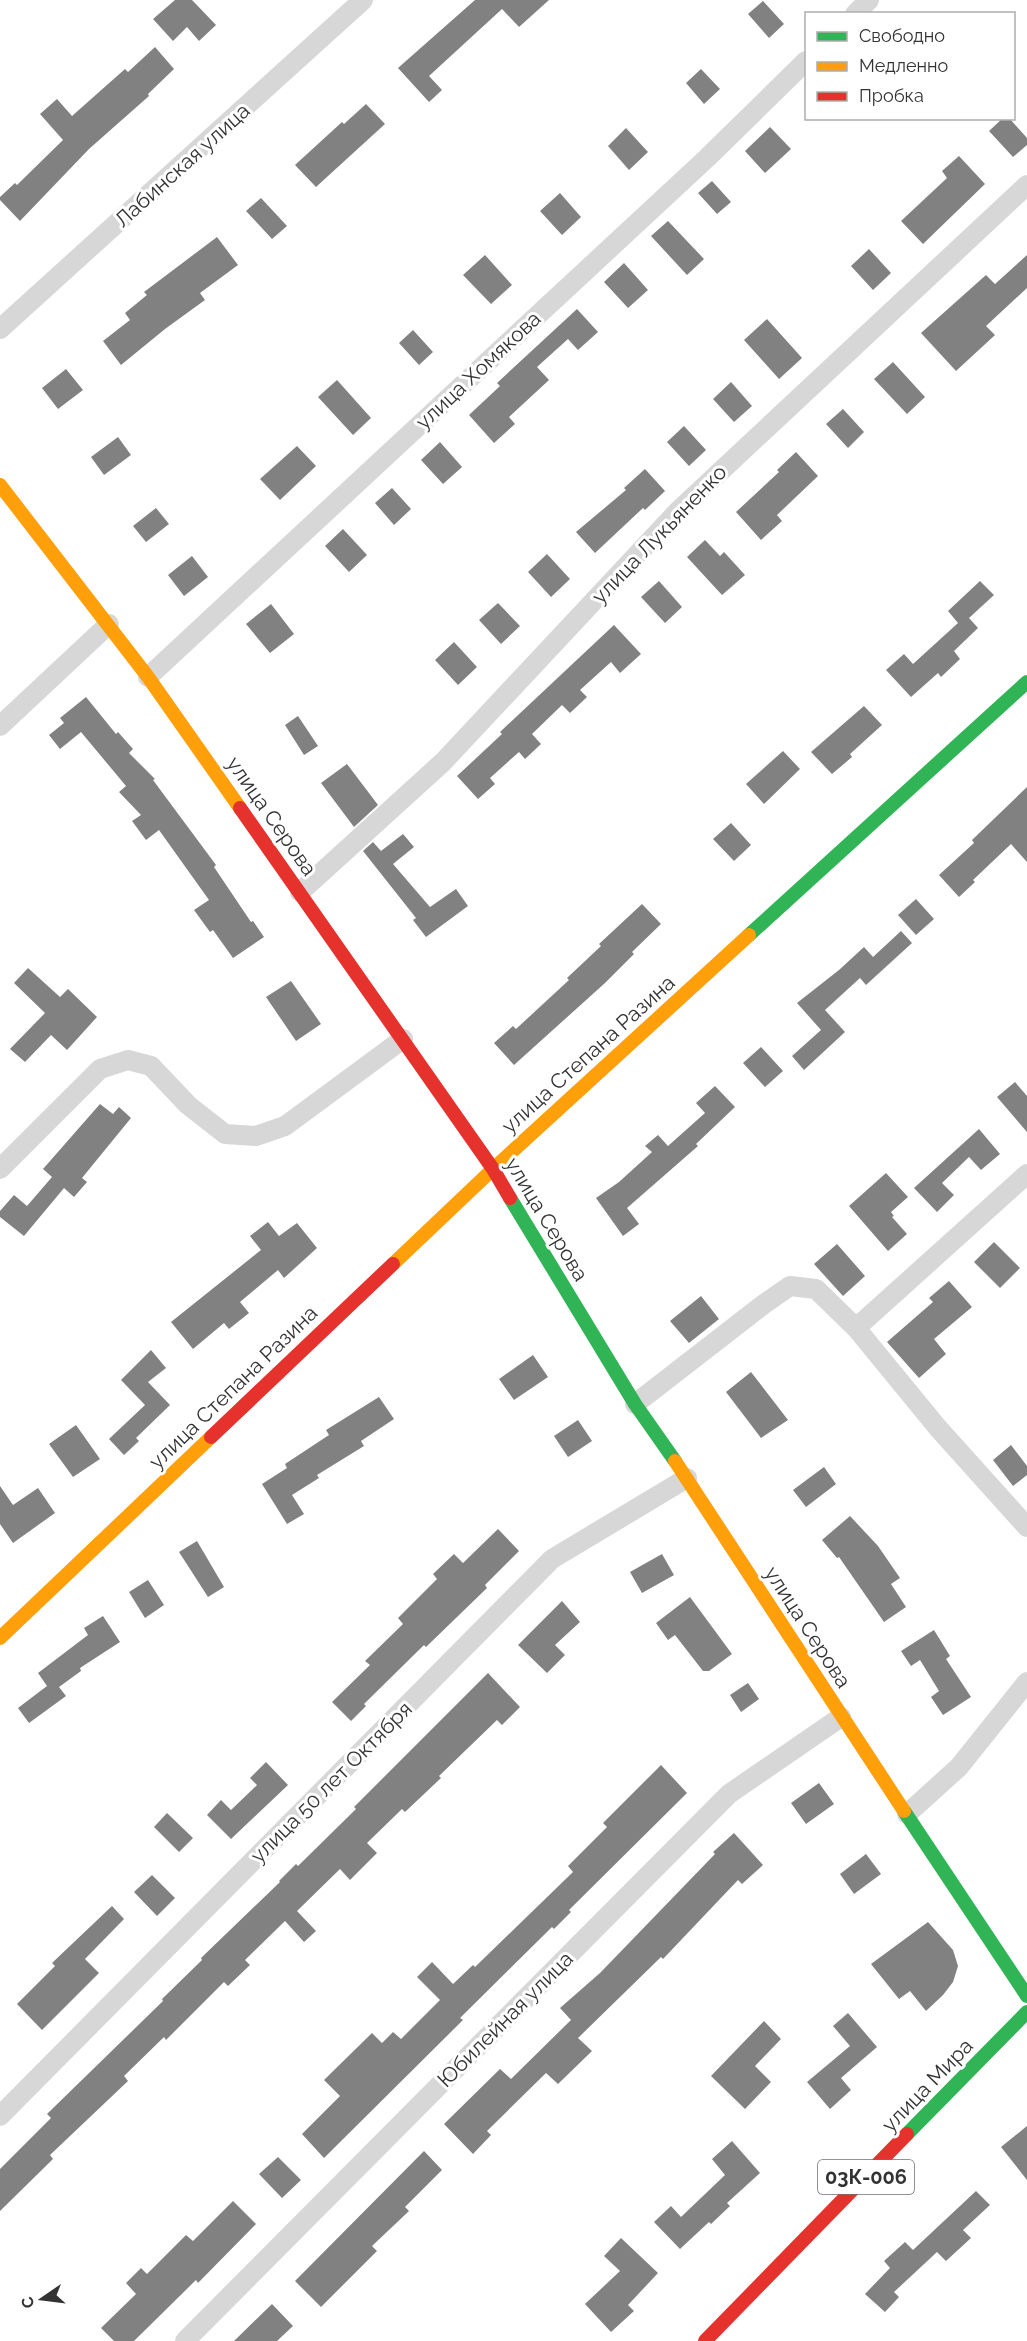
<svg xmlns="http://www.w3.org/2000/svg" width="1027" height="2341" viewBox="0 0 1027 2341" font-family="Raleway,sans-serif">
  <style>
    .building { fill: #818181 }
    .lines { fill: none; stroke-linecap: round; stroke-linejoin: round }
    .street { stroke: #d7d7d7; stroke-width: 20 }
    .fast { stroke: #30b455; stroke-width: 14 }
    .slow { stroke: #ff9f0a; stroke-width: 14 }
    .jam { stroke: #e5322d; stroke-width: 14 }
    .labels { text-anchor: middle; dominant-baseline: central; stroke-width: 6; stroke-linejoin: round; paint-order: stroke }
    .shield { fill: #fff; stroke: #707070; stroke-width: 1.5 }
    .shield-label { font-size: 20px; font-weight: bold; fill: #333 }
    .street-label { font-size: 21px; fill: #333; stroke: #fff }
  </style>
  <rect width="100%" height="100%" fill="#fff"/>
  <path class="building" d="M 175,0 L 192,0 L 216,25 L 199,41 L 187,27 L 173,41 L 153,19 Z
    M 475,0 L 549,0 L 519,27 L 502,9 L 429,76 L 442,90 L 429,102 L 398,68 Z
    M 763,1 L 784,24 L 769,38 L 748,14 Z
    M 155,47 L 174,69 L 148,94 L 149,96 L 89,149 L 20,221 L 0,200 L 0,197 L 15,183 L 17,185 L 63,140 L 40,114 L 57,99 L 72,116 L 125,69 L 128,72 Z
    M 701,69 L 720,89 L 704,104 L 686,83 Z
    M 366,104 L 385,124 L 316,187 L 295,165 L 342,122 L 344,124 Z
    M 1003,118 L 1009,118 L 1027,138 L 1027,145 L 1013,157 L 989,131 Z
    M 770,127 L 791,149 L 765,173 L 745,151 Z
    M 626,128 L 648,152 L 629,170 L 608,146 Z
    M 959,156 L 985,184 L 923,244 L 901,221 L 947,178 L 942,171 Z
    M 712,181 L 731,202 L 717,214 L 698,193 Z
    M 560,193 L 581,217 L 562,235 L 540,211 Z
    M 261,198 L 287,226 L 272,239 L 246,211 Z
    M 668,221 L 704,259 L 687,275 L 651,236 Z
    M 217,237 L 238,265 L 200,293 L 205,300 L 165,329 L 121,365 L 103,341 L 130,320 L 125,313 L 147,295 L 144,292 Z
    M 869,249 L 891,273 L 873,290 L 851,266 Z
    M 485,255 L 512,285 L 491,304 L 463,275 Z
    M 1027,255 L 1027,288 L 986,326 L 995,335 L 956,371 L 921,333 L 986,275 L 995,284 Z
    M 624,263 L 648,290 L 628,308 L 604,282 Z
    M 577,309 L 598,332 L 578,350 L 568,339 L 537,367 L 549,380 L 509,417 L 515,424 L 494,443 L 469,415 L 500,386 L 497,383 Z
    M 767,319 L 802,358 L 779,379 L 744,340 Z
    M 413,330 L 433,352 L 419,365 L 399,343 Z
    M 893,362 L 925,397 L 907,414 L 874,379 Z
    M 66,369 L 83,390 L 58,409 L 42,388 Z
    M 337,380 L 371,418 L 353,435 L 318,397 Z
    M 731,382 L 752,406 L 734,422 L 713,399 Z
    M 843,409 L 864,432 L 848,448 L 826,424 Z
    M 684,426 L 706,450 L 689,466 L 667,442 Z
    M 118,437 L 131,455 L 104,475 L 91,457 Z
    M 440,442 L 462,467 L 443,484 L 421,460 Z
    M 297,446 L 316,466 L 280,500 L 260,479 Z
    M 796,452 L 818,476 L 777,515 L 782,521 L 761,540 L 736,512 L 779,472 L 777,470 Z
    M 645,469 L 665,491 L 645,510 L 643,508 L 595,553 L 576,532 L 626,490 L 624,488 Z
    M 392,488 L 411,509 L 394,525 L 375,503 Z
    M 156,508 L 169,524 L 146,542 L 133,526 Z
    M 343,529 L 367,555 L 349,572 L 325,546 Z
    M 705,540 L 720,556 L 724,552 L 745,575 L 722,595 L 687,557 Z
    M 547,554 L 570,579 L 551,597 L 528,572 Z
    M 192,556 L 208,577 L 184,596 L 168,575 Z
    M 659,581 L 682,607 L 665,623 L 641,597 Z
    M 980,581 L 994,595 L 969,618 L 978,628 L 954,651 L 960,659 L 941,677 L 938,673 L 911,697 L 886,670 L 904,654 L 913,664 L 958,623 L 948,611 Z
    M 498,603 L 520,626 L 501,644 L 479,620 Z
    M 271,604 L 294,634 L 270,653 L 246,624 Z
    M 614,625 L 641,654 L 620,673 L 611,662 L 580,690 L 587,697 L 570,713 L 562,705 L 532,734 L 541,744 L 525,759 L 519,752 L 490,778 L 495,784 L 478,799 L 457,776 L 502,734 L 500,732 Z
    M 454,642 L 477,667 L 458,685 L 435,660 Z
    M 86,697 L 116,734 L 118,732 L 133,749 L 129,753 L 155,779 L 153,780 L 216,865 L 214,867 L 251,922 L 253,921 L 264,937 L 233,958 L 213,930 L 210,932 L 194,910 L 209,900 L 159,830 L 146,840 L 132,821 L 141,815 L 119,792 L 126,786 L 81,732 L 60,749 L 49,735 L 64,723 L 60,718 Z
    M 864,706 L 882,725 L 850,754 L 852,757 L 832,774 L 811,752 Z
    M 298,716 L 318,746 L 304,755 L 285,725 Z
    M 783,751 L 800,769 L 764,804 L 746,784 Z
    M 347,764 L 378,805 L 354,827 L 321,783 Z
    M 1027,787 L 1027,862 L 1011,844 L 973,880 L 975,882 L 959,897 L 939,875 L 974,843 L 972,840 Z
    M 731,823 L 751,845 L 734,861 L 713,839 Z
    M 403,834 L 414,847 L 393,864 L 430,907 L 456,889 L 468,906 L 426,937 L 413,920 L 416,918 L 363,851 L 373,842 L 381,851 Z
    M 916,899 L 934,919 L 916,935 L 898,915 Z
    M 642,904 L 661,924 L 632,952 L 634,954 L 605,983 L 514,1065 L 494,1043 L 513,1026 L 516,1029 L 569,980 L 567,978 L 601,946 L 599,944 Z
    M 901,931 L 912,943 L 866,985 L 860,978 L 825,1010 L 845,1032 L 804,1070 L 792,1056 L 821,1030 L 797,1003 L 839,970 L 864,947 L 873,957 Z
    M 28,968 L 60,997 L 68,989 L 97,1017 L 67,1050 L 51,1035 L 25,1062 L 10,1049 L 45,1013 L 14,983 Z
    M 291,981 L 321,1024 L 296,1041 L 266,997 Z
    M 761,1047 L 783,1071 L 765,1087 L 743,1063 Z
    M 1015,1082 L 1027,1096 L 1027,1132 L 997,1097 Z
    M 715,1086 L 735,1107 L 696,1144 L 698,1146 L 627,1208 L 639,1224 L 623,1236 L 596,1198 L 619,1182 L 652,1152 L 645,1146 L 658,1135 L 668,1146 L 705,1113 L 696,1103 Z
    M 100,1104 L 113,1114 L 119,1107 L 131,1118 L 82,1178 L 87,1182 L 74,1197 L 64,1188 L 24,1236 L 0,1217 L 0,1211 L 14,1195 L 27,1206 L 52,1177 L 43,1169 Z
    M 979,1129 L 1000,1154 L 981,1170 L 969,1157 L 942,1183 L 954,1195 L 937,1212 L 914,1188 Z
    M 886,1173 L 908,1197 L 891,1212 L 894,1216 L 892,1217 L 907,1234 L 888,1251 L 849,1206 Z
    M 268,1222 L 279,1236 L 297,1223 L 317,1248 L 284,1278 L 278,1270 L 240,1302 L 249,1313 L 229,1329 L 224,1323 L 193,1349 L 171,1322 L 261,1250 L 250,1236 Z
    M 994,1242 L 1020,1268 L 1000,1288 L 974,1262 Z
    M 837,1244 L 865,1276 L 843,1296 L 814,1264 Z
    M 949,1281 L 972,1307 L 934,1339 L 946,1354 L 919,1378 L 887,1342 L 933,1302 L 929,1298 Z
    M 701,1296 L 719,1319 L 689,1343 L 670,1321 Z
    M 151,1350 L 166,1368 L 148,1382 L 170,1405 L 136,1438 L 139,1441 L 124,1455 L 109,1439 L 145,1405 L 121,1380 Z
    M 533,1355 L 548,1377 L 514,1400 L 499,1379 Z
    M 751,1372 L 788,1420 L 761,1438 L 726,1392 Z
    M 379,1397 L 394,1419 L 361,1441 L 364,1446 L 317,1475 L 319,1478 L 292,1495 L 304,1514 L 287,1524 L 262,1484 L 287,1468 L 285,1464 L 329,1435 L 326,1430 Z
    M 578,1420 L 592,1441 L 568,1457 L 554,1436 Z
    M 76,1425 L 100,1459 L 73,1477 L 49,1444 Z
    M 1011,1445 L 1027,1466 L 1027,1475 L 1013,1486 L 993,1460 Z
    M 824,1467 L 836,1484 L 806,1507 L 793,1490 Z
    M 0,1486 L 13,1505 L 38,1488 L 55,1513 L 13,1543 L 0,1524 Z
    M 850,1516 L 878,1546 L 900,1578 L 891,1584 L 906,1607 L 884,1622 L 839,1557 L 837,1558 L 822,1540 Z
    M 498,1529 L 519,1551 L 485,1585 L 487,1588 L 426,1647 L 424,1645 L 364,1704 L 366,1706 L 351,1721 L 332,1702 L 370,1665 L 365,1661 L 403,1624 L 398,1618 L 437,1579 L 433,1574 L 454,1554 L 463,1563 Z
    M 197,1541 L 224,1587 L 208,1597 L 179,1552 Z
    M 662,1554 L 674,1575 L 642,1593 L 630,1572 Z
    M 148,1580 L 164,1605 L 145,1618 L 129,1592 Z
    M 690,1597 L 732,1654 L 709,1671 L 703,1671 L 675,1635 L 668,1640 L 656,1623 Z
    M 562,1601 L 580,1622 L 555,1645 L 565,1655 L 547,1673 L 518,1645 Z
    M 103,1616 L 120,1642 L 80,1668 L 81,1671 L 59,1687 L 66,1696 L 29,1723 L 18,1708 L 47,1686 L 38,1673 L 88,1635 L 84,1628 Z
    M 934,1630 L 950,1656 L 946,1659 L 971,1697 L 943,1715 L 931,1697 L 939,1691 L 920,1660 L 911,1666 L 901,1651 Z
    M 488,1673 L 520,1707 L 502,1725 L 497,1720 L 439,1776 L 441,1778 L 405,1812 L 402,1809 L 367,1843 L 377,1853 L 350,1880 L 340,1869 L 297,1911 L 316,1931 L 304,1942 L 285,1921 L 245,1960 L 250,1965 L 228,1986 L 224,1982 L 166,2040 L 164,2037 L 124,2076 L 128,2081 L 50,2155 L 53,2159 L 0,2211 L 0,2169 L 51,2118 L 47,2114 L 163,2001 L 162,1999 L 202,1960 L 201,1958 L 280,1882 L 279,1881 L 296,1864 L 298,1866 L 356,1809 L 354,1807 Z
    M 748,1683 L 759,1699 L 741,1712 L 730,1695 Z
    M 266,1762 L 288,1785 L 231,1839 L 207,1815 L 221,1800 L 231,1810 L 257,1785 L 250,1778 Z
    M 661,1765 L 687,1793 L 569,1910 L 571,1912 L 554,1929 L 552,1927 L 460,2018 L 463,2020 L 324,2158 L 302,2134 L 340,2096 L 324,2080 L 372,2033 L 382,2043 L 393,2032 L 401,2039 L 440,2000 L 417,1977 L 432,1962 L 453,1984 L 473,1965 L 475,1967 L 573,1872 L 568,1866 L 607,1827 L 603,1823 Z
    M 819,1783 L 834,1804 L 806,1824 L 791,1803 Z
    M 167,1813 L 193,1838 L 179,1852 L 154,1827 Z
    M 734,1833 L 763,1865 L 742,1884 L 738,1880 L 663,1959 L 661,1957 L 578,2038 L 592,2051 L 558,2084 L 546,2073 L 487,2131 L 491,2135 L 473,2154 L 444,2124 L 500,2069 L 511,2079 L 571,2020 L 560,2008 L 600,1973 L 715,1854 L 713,1852 Z
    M 866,1854 L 881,1874 L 854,1894 L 840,1874 Z
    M 152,1875 L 175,1898 L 157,1916 L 134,1892 Z
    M 112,1906 L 124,1919 L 85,1959 L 99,1973 L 42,2030 L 17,2004 L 55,1966 L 52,1963 Z
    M 928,1922 L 953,1950 L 958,1966 L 953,1982 L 943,1995 L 926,2011 L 910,1991 L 899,1999 L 871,1964 Z
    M 848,2013 L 877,2047 L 841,2078 L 851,2090 L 830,2109 L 807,2082 L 850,2046 L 833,2026 Z
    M 764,2021 L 781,2039 L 755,2066 L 771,2082 L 745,2109 L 711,2076 Z
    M 1027,2126 L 1027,2180 L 1001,2147 Z
    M 732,2141 L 760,2173 L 727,2203 L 730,2206 L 711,2224 L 709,2222 L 680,2249 L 654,2222 L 671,2206 L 681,2217 L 725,2175 L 712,2159 Z
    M 424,2151 L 442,2170 L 405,2207 L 409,2211 L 372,2246 L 377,2251 L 321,2307 L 295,2281 Z
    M 278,2157 L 301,2180 L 282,2198 L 259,2174 Z
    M 976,2191 L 990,2205 L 963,2230 L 971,2238 L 946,2261 L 937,2252 L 894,2292 L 899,2297 L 885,2312 L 865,2294 L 890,2268 L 884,2261 L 905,2242 L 913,2250 Z
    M 233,2201 L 256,2224 L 198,2283 L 196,2280 L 134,2341 L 114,2341 L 101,2328 L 136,2294 L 126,2283 L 141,2268 L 147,2274 L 186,2235 L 193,2241 Z
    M 621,2238 L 658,2273 L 628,2305 L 634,2311 L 611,2332 L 585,2304 L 620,2271 L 604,2256 Z
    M 272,2304 L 293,2326 L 277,2341 L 234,2341 Z"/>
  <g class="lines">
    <path class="street" d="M 855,14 L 869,0
      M 0,329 L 363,0
      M 148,677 L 707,158 L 806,61
      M 0,726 L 109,624
      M 300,892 L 443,762 L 678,511 L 1027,185
      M 0,1169 L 100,1069 L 128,1060 L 151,1066 L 188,1105 L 225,1134 L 256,1136 L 285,1126 L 403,1039
      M 856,1328 L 1027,1174
      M 635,1404 L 764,1304 L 790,1286 L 816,1289 L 856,1328 L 938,1428 L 1027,1527
      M 907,1814 L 959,1767 L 1027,1682
      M 0,2116 L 552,1559 L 687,1478
      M 185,2341 L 729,1794 L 841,1717"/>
    <path class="fast" d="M 749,935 L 1027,682
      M 510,1198 L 635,1404 L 675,1461
      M 904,1811 L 1027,1996
      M 907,2134 L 1027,2012"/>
    <path class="slow" d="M 0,485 L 148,677 L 240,808
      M 393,1264 L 493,1169 L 749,935
      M 675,1461 L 904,1811
      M 0,1638 L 211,1437"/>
    <path class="jam" d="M 240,808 L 493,1169 L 510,1198
      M 211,1437 L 393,1264
      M 705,2341 L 907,2134"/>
  </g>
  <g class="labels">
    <rect class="shield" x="818" y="2160" width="96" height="34" rx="4.5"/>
    <g class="shield-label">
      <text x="866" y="2177">03К-006</text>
    </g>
    <g class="street-label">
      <text transform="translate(182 165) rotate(-42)">Лабинская улица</text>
      <text transform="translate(478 370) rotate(-43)">улица Хомякова</text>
      <text transform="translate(659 534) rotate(-46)">улица Лукьяненко</text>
      <text transform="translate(272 816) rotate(55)">улица Серова</text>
      <text transform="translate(588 1054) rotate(-42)">улица Степана Разина</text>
      <text transform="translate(547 1219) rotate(59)">улица Серова</text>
      <text transform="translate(233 1387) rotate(-44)">улица Степана Разина</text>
      <text transform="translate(808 1627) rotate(57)">улица Серова</text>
      <text transform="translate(331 1782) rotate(-45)">улица 50 лет Октября</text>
      <text transform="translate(505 2019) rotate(-45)">Юбилейная улица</text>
      <text transform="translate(927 2085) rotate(-46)">улица Мира</text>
    </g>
  </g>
  <rect x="805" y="12" width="210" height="108" fill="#ffffff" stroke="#adadad" stroke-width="1.5"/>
  <rect x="817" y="32" width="30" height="9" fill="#30b455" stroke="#adadad" stroke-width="1.5"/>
  <text x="859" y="42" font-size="18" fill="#333333">Свободно</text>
  <rect x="817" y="62" width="30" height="9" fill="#ff9f0a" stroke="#adadad" stroke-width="1.5"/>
  <text x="859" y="72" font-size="18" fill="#333333">Медленно</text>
  <rect x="817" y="92" width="30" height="9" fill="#e5322d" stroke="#adadad" stroke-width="1.5"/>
  <text x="859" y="102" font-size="18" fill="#333333">Пробка</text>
  <g transform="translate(42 2299) rotate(256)" stroke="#ffffff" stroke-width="4.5" paint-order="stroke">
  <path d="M0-4.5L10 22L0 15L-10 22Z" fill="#333333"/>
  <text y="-9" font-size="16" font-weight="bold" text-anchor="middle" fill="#333333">С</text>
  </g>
</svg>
